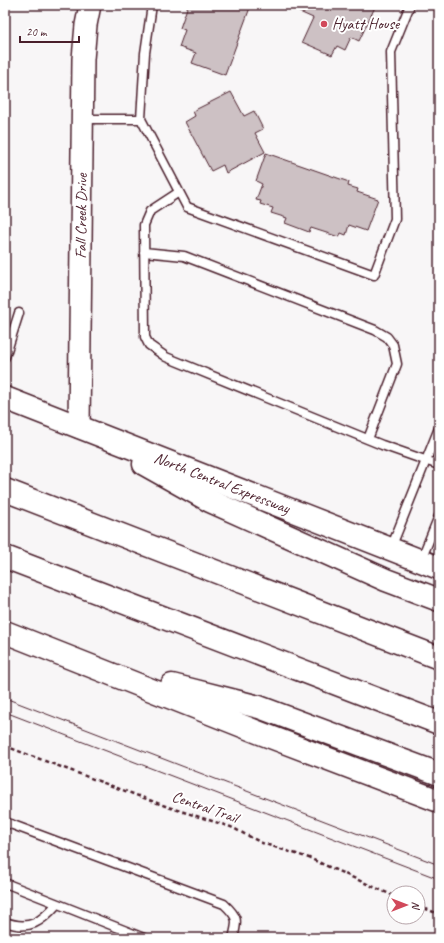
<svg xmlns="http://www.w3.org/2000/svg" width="444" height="943" viewBox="0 0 444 943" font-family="Caveat,sans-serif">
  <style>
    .building { fill: #cdc1c4; stroke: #4a1f2b }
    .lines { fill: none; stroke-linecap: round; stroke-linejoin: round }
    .service-casing { stroke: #4a1f2b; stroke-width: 11 }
    .tertiary-casing { stroke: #4a1f2b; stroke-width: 24 }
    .secondary-casing { stroke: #4a1f2b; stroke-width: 25 }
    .motorway-casing { stroke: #4a1f2b; stroke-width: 25 }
    .path { stroke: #4a1f2b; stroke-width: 2.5; stroke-dasharray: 4 3; stroke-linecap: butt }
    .service { stroke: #fff; stroke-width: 8 }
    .tertiary { stroke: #fff; stroke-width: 21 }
    .secondary { stroke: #fff; stroke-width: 22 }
    .motorway { stroke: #fff; stroke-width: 22 }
    .tram { stroke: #4a1f2b; stroke-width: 1 }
    .poi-dot { fill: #d1495b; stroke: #fff; stroke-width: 1.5 }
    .labels { text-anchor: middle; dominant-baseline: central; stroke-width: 4; stroke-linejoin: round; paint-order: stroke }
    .poi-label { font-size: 16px; fill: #4a1f2b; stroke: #fff; text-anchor: start }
    .street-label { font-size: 16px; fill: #4a1f2b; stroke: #fff }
  </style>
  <rect width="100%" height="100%" fill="#f8f6f7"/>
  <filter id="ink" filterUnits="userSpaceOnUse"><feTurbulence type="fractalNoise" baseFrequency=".025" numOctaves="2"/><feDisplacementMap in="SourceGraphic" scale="8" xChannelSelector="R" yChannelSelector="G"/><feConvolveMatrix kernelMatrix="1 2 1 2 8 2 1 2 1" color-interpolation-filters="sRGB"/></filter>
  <g filter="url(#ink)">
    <path class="building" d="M 188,5 L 251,5 L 225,75 L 192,63 L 196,53 L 179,47 L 185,30 L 180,28 Z
      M 284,5 L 376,5 L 359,41 L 351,37 L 345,50 L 337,46 L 332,55 L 302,42 L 313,18 Z
      M 231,92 L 244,116 L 254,111 L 263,129 L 255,133 L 265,152 L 226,173 L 223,165 L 211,171 L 185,122 L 195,116 L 193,111 Z
      M 266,153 L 349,182 L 348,186 L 358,189 L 357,192 L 378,199 L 366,231 L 349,225 L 346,235 L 341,233 L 339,237 L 311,228 L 309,232 L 285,223 L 287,218 L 271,213 L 273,208 L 260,204 L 261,201 L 256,200 L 262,184 L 256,181 Z"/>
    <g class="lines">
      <g class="service-casing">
        <path id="service" d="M 152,5 L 145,53 L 141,119 L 187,207 L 374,275 L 395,219 L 391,52 L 410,5
          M 83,119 L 141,119
          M 179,192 L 150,211 L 144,225 L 145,337 L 149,345 L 166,357 L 382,445 L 439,465
          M 144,252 L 184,256 L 375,330 L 387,337 L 393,345 L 397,364 L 368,439
          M 5,357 L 19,313
          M 391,548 L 439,428
          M 421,560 L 439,516
          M 5,822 L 224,904 C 238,917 238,920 233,938
          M 5,883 L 144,938
          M 5,922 C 30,931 41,922 57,904"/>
      </g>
      <g class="tertiary-casing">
        <g id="tertiary">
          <path id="s1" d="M 79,427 L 83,59 L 86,25 L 90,5"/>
        </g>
      </g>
      <g class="secondary-casing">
        <g id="secondary">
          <path id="s2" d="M 5,398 L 439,568"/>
          <path d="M 144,464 L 210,501 L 386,580 L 439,600"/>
          <path d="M 5,632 L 260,733 L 439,801"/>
          <path d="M 172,685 L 259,707 L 439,774"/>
        </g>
      </g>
      <g class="motorway-casing">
        <path id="motorway" d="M 5,490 L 439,658
          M 5,557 L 439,723"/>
      </g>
      <path class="path" d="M 5,746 L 168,807 L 231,827 L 262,843 L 309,858 L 394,896
        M 418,906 L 439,914"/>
      <use href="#service" class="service"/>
      <use href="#tertiary" class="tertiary"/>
      <use href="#secondary" class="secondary"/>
      <use href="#motorway" class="motorway"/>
      <path class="tram" d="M 5,698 L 439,865
        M 5,712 L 439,879"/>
    </g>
  </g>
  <circle class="poi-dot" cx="324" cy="24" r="4"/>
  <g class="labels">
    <g class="poi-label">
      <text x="332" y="24">Hyatt House</text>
    </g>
    <g class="street-label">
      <text stroke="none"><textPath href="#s1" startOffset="211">Fall Creek Drive</textPath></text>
      <text stroke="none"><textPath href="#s2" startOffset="233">North Central Expressway</textPath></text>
      <text transform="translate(205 807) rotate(19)">Central Trail</text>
    </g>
  </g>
  <rect width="444" height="943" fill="none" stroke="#fff" stroke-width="20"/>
  <rect x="10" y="10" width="424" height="923" fill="none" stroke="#4a1f2b" stroke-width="1.5" filter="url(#ink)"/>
  <g transform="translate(406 905) rotate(90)"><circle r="19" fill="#ffffff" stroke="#b7a5aa"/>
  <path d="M0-3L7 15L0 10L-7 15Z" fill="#d1495b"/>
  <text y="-6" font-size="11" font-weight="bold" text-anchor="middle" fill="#4a1f2b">N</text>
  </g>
  <path d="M20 36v6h59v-6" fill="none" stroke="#4a1f2b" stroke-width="2"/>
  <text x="26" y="36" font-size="12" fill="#4a1f2b" stroke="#ffffff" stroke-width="3" paint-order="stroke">20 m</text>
</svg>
